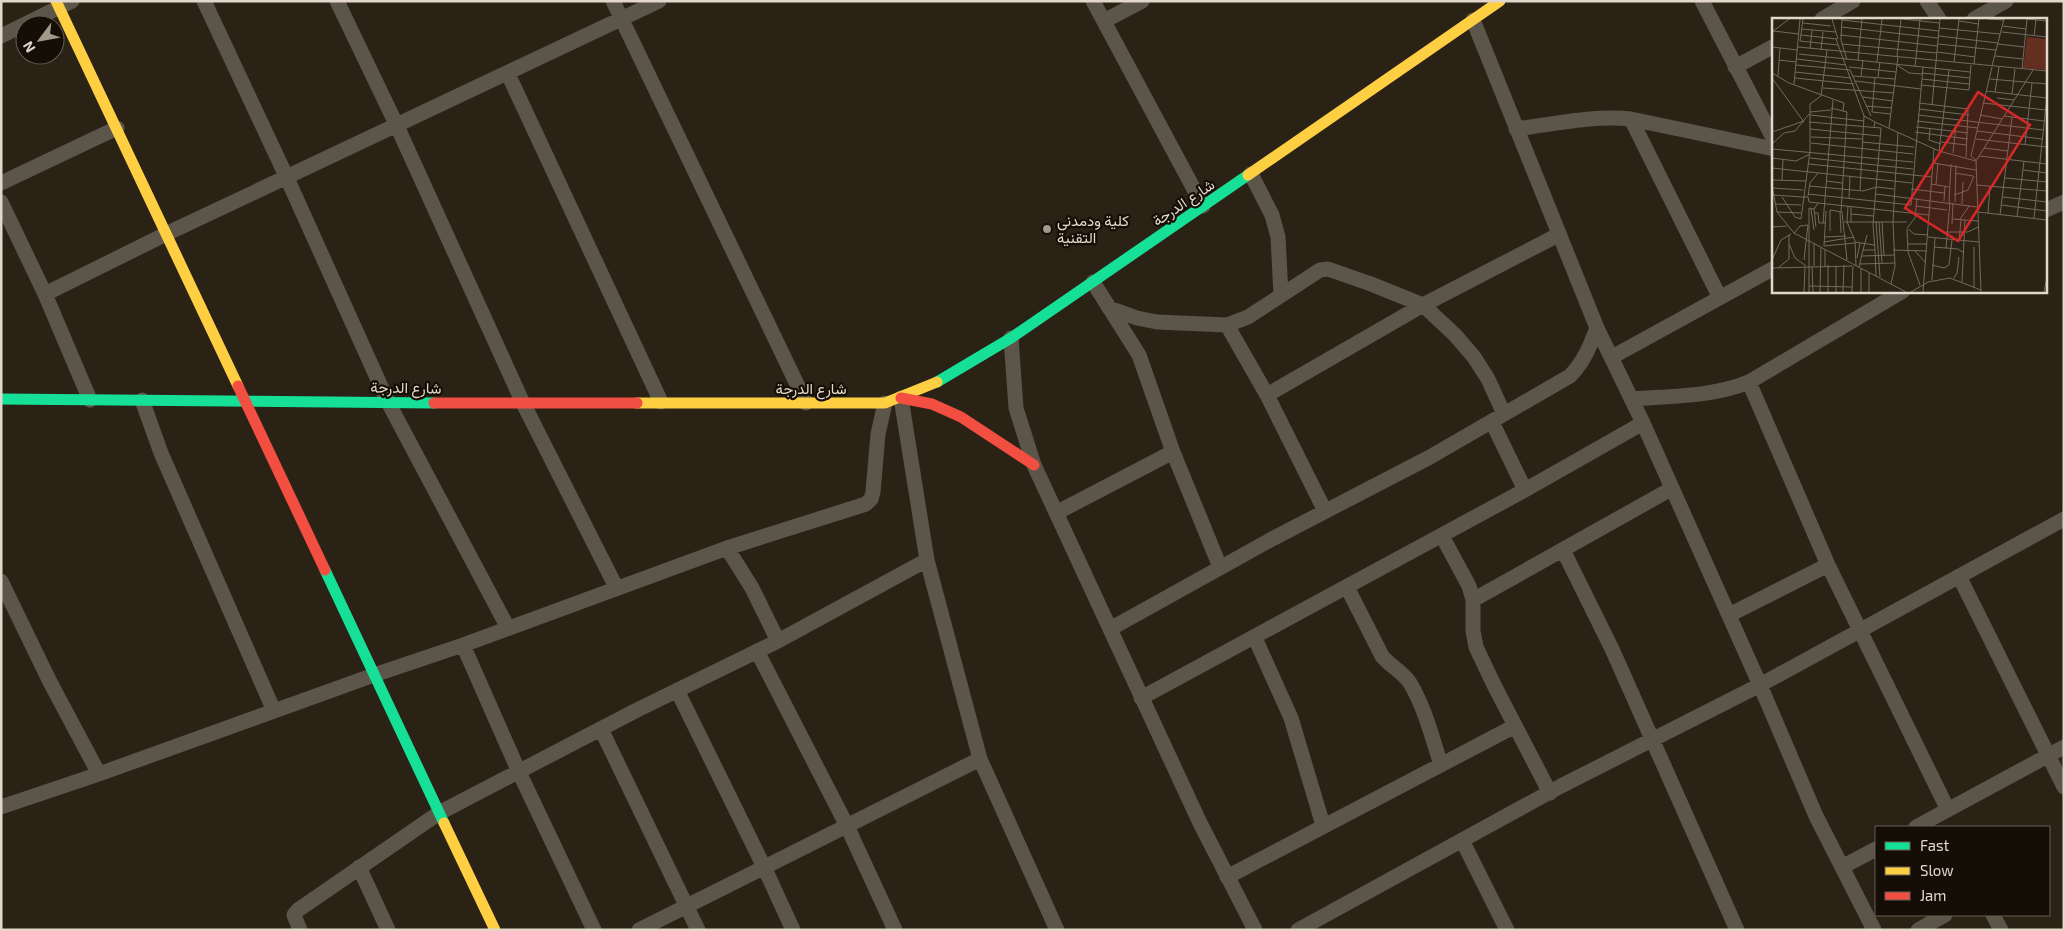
<svg xmlns="http://www.w3.org/2000/svg" width="2065" height="931" viewBox="0 0 2065 931" font-family="'Exo 2',Vazirmatn,sans-serif">
  <style>
    .lines { fill: none; stroke-linecap: round; stroke-linejoin: round }
    .street { stroke: #5b5649; stroke-width: 15 }
    .fast { stroke: #16e098; stroke-width: 11 }
    .slow { stroke: #ffcf43; stroke-width: 11 }
    .jam { stroke: #f24e42; stroke-width: 11 }
    .poi-dot { fill: #a2988b; stroke: #150e06; stroke-width: 2 }
    .labels { text-anchor: middle; dominant-baseline: central; stroke-width: 4.5; stroke-linejoin: round; paint-order: stroke }
    .street-label { font-size: 15px; fill: #e2d7ca; stroke: #150e06 }
    .poi-label { font-size: 15px; fill: #e2d7ca; stroke: #150e06; text-anchor: start }
    .inset-road { fill: none; stroke: #746a5e; stroke-width: 1 }
    .view { fill: #d62828; fill-opacity: 0.15; stroke: #d62828; stroke-width: 2.5 }
    .inset-edge { fill: none; stroke: #e2d7ca; stroke-width: 2.5 }
  </style>
  <rect width="100%" height="100%" fill="#2b2216"/>
  <g class="lines">
    <path class="street" d="M 204,1 L 287,178 L 388,402 L 508,628
      M 337,1 L 397,126 L 523,403 L 616,587
      M 613,1 L 806,403
      M 1093,1 L 1203,206
      M 1702,1 L 1774,140
      M 1927,1 L 1939,19
      M 1822,19 L 1853,1
      M 1974,19 L 2006,1
      M 1473,20 L 1597,328 L 1643,423 L 1760,685 L 1816,816 L 1874,930
      M 1104,21 L 1142,1
      M 1,36 L 72,1
      M 1735,67 L 1774,46
      M 508,74 L 661,402
      M 1631,119 L 1719,296
      M 1516,129 C 1554,124 1593,115 1631,119 L 1774,149
      M 1251,174 L 1272,215 L 1278,237 L 1281,295
      M 1,183 L 117,128
      M 1,202 L 45,294 L 90,400
      M 2046,210 L 2064,202
      M 1093,282 L 1139,355 L 1173,452 L 1220,567
      M 45,294 L 168,233 L 659,1
      M 1109,308 L 1137,318 L 1157,322 L 1227,325 L 1248,317 L 1320,270 L 1328,269 L 1371,284 L 1423,305 L 1455,335 L 1474,357 L 1488,379 L 1504,414
      M 1227,325 L 1267,395 L 1325,511
      M 1011,338 L 1016,408 L 1034,465 L 1200,823 L 1255,930
      M 1612,357 L 1774,268
      M 1749,382 L 1828,565 L 1948,810
      M 1267,395 L 1423,305 L 1558,235
      M 901,398 L 927,560 L 980,759 L 1057,930
      M 1631,399 C 1670,396 1712,397 1749,382 L 1903,291
      M 142,400 L 161,453 L 274,711
      M 1492,422 L 1525,490
      M 1056,513 L 1173,452
      M 1442,536 L 1469,586 L 1473,600 L 1473,631 L 1476,647 L 1494,685 L 1550,793
      M 727,548 L 752,588 L 778,641
      M 1563,550 L 1612,649 L 1737,930
      M 1959,576 L 2064,787
      M 1,581 L 50,682 L 99,774
      M 1347,587 L 1382,656 C 1390,666 1403,672 1410,683 C 1425,708 1432,737 1441,765
      M 1473,600 L 1671,489
      M 1729,615 L 1828,565
      M 1110,629 L 1272,539 L 1430,457 L 1570,376 C 1584,362 1590,346 1597,328
      M 1255,638 L 1291,718 L 1323,825
      M 463,645 L 519,772 L 594,930
      M 757,651 L 847,826 L 895,930
      M 677,690 L 764,867 L 793,930
      M 1141,698 L 1525,490 L 1643,423
      M 601,729 L 698,930
      M 1,807 L 99,774 L 374,675 L 463,645 L 727,548 L 866,504 L 871,499 L 873,492 L 878,434 L 885,403
      M 1916,827 L 2064,747
      M 1462,840 L 1507,930
      M 359,867 L 388,930
      M 1842,867 L 1876,849
      M 1227,877 L 1515,726
      M 1993,915 L 2001,930
      M 300,930 L 294,915 L 298,910 L 439,813 L 637,710 L 778,641 L 927,560
      M 639,930 L 980,759
      M 1298,930 L 1561,786 L 1760,685 L 2064,519
      M 1918,930 L 1945,915"/>
    <path class="fast" d="M 937,382 L 1011,338 L 1248,175
      M 1,399 L 434,403
      M 325,570 L 444,823"/>
    <path class="slow" d="M 56,1 L 238,386
      M 1248,175 L 1500,1
      M 637,403 L 885,403 L 937,382
      M 444,823 L 495,930"/>
    <path class="jam" d="M 238,386 L 325,570
      M 901,398 L 932,404 L 961,417 L 1034,465
      M 434,403 L 637,403"/>
  </g>
  <circle class="poi-dot" cx="1047" cy="229" r="5"/>
  <g class="labels">
    <g class="street-label">
      <text transform="translate(1183 202) rotate(-34)">شارع الدرجة</text>
      <text transform="translate(406 387) rotate(1)">شارع الدرجة</text>
      <text x="811" y="388">شارع الدرجة</text>
    </g>
    <g class="poi-label">
      <text x="1057" y="220">كلية ودمدني<tspan x="1057" dy="17">التقنية</tspan></text>
    </g>
  </g>
  <g transform="translate(1772 18)">
    <rect width="275" height="275" fill="#2b2216"/>
    <path d="M 255,19 L 275,21 L 275,52 L 251,50 Z" fill="#642e21"/>
    <path class="inset-road" d="M 60,1 L 66,21M 70,1 L 69,22 L 75,42M 131,1 L 167,5M 216,1 L 232,2M 255,1 L 275,3M 70,2 L 167,13M 187,3 L 207,6M 31,5 L 59,8M 231,8 L 254,11M 69,9 L 166,20M 167,10 L 228,16M 30,11 L 64,14M 1,13 L 27,16M 0,14 L 17,1M 230,14 L 275,19M 29,17 L 65,21M 68,17 L 166,28M 167,18 L 226,25M 262,18 L 264,2M 64,21 L 92,98 L 88,172M 28,23 L 31,1M 28,23 L 66,27M 70,26 L 165,35M 166,26 L 224,32M 226,26 L 252,29M 0,29 L 25,32M 26,29 L 275,53M 38,31 L 40,12M 49,32 L 51,14M 165,34 L 203,39M 27,36 L 198,54M 125,38 L 129,1M 223,38 L 251,41M 25,41 L 74,47M 7,42 L 24,44M 86,42 L 90,1M 105,44 L 110,1M 182,44 L 187,1M 202,46 L 207,1M 24,47 L 78,52M 125,47 L 137,55 L 150,56M 220,48 L 232,1M 77,49 L 124,54M 143,49 L 148,1M 250,51 L 255,1M 78,52 L 99,98M 23,54 L 79,60M 0,55 L 17,65 L 72,85 L 71,93M 150,55 L 198,60M 6,58 L 8,30M 81,58 L 123,61M 89,58 L 91,42M 106,59 L 108,44M 0,60 L 32,104M 23,60 L 82,66M 150,61 L 197,66M 218,61 L 275,66M 83,63 L 149,71M 22,66 L 28,1M 149,67 L 197,72 L 199,47M 51,70 L 122,75M 214,73 L 275,80M 223,74 L 227,49M 240,76 L 243,51M 49,78 L 55,32M 91,79 L 121,83M 225,80 L 242,82M 147,85 L 196,91 L 194,139M 211,85 L 274,92M 160,87 L 168,1M 94,88 L 120,90M 59,90 L 75,94 L 69,194M 147,91 L 197,97M 38,94 L 59,92M 100,94 L 103,59M 100,94 L 119,96M 38,97 L 92,103M 146,97 L 271,112M 208,97 L 230,101M 92,98 L 103,104 L 102,110M 232,98 L 272,103M 145,103 L 206,110M 37,104 L 109,110M 103,104 L 167,133 L 204,143M 144,109 L 171,112M 117,110 L 126,39M 38,111 L 108,118M 158,111 L 157,122 L 169,126M 171,112 L 196,115M 205,113 L 270,121M 0,114 L 32,103M 143,114 L 196,121M 39,119 L 90,121M 204,121 L 275,129M 90,124 L 142,129M 169,124 L 195,127M 39,125 L 141,136M 0,126 L 12,115 L 23,113 L 37,96M 253,127 L 260,65M 212,130 L 236,133M 0,131 L 141,144M 167,133 L 177,52M 181,135 L 184,106M 207,138 L 275,146M 0,140 L 24,143 L 38,136M 38,140 L 141,151M 204,142 L 199,138 L 220,49M 161,145 L 204,152M 37,146 L 160,159M 0,150 L 140,165M 251,152 L 275,155M 183,155 L 201,158M 233,160 L 275,164M 0,162 L 34,163M 10,162 L 11,141M 54,163 L 70,165M 159,166 L 177,169M 164,166 L 166,145M 204,167 L 275,173M 0,168 L 5,194 L 22,215 L 134,274M 37,168 L 91,173 L 105,169 L 122,171M 0,170 L 31,172M 139,171 L 172,175M 36,176 L 139,187 L 151,49M 104,176 L 205,189M 1,177 L 30,179M 182,177 L 196,172 L 202,158M 36,178 L 38,165 L 46,155M 10,179 L 23,199 L 29,201 L 38,133 L 38,86 L 49,78M 30,179 L 36,179 L 37,184 L 157,197M 231,179 L 275,184M 77,180 L 78,159M 172,183 L 173,168M 177,184 L 179,146M 183,184 L 184,147M 3,186 L 29,187M 190,186 L 191,164M 229,187 L 275,193M 76,188 L 75,204 L 83,223 L 84,248M 144,188 L 175,192M 39,191 L 42,212M 5,194 L 29,195M 68,194 L 69,215M 206,194 L 275,202M 42,195 L 46,195 L 47,205 L 53,205M 216,195 L 218,168M 79,196 L 102,198M 228,197 L 240,99M 245,199 L 252,143M 262,200 L 275,78M 181,201 L 206,203M 188,201 L 198,187M 104,203 L 108,259M 72,204 L 135,204M 79,204 L 79,188M 107,204 L 110,245M 110,204 L 112,237M 51,205 L 61,82M 180,206 L 181,185M 0,209 L 15,208M 44,209 L 42,191 L 46,185M 135,210 L 143,200 L 145,180M 135,211 L 136,234 L 148,267M 136,211 L 142,216 L 156,217M 58,213 L 58,192 L 70,194 L 75,242M 174,214 L 196,214 L 206,209M 22,215 L 28,208 L 36,207 L 32,242M 52,219 L 74,218M 156,219 L 207,224M 187,223 L 189,202M 52,224 L 82,219M 83,224 L 102,227M 17,226 L 23,240 L 34,248M 136,226 L 155,226M 52,228 L 54,193M 52,228 L 83,225M 162,229 L 186,231 L 192,235M 202,229 L 202,270M 174,230 L 178,184M 91,232 L 95,217M 103,232 L 104,258M 121,232 L 155,233M 143,233 L 154,245M 90,238 L 122,237M 85,240 L 88,225M 0,242 L 9,222 L 19,216M 88,246 L 123,245M 160,247 L 172,250 L 177,247 L 180,222M 40,248 L 41,274M 42,248 L 42,226M 53,248 L 53,232M 64,248 L 64,274M 87,249 L 91,232 L 103,232 L 101,206 L 109,110M 0,250 L 80,248M 6,250 L 17,241 L 17,217M 89,250 L 89,274M 182,260 L 185,255 L 187,239M 160,262 L 163,220M 190,264 L 193,202M 119,266 L 123,248 L 121,204 L 126,114M 37,268 L 80,269M 32,274 L 33,249M 37,274 L 37,190 L 42,191M 48,274 L 49,230M 56,274 L 56,247M 71,274 L 72,247M 80,274 L 81,248M 97,274 L 97,255M 139,274 L 156,264 L 178,260 L 209,272M 151,274 L 162,131M 209,274 L 204,143 L 261,52M 272,274 L 275,259"/>
    <path class="view" d="M 206,74 L 258,107 L 186,223 L 133,190 Z"/>
    <rect width="275" height="275" class="inset-edge"/>
  </g>
  <rect width="2065" height="931" fill="none" stroke="#e2d7ca" stroke-width="5"/>
  <rect x="1875" y="826" width="175" height="90" fill="#150e06" stroke="#675e54"/>
  <rect x="1885" y="842" width="25" height="8" fill="#16e098" stroke="#675e54"/>
  <text x="1920" y="851" font-size="15" fill="#e2d7ca">Fast</text>
  <rect x="1885" y="867" width="25" height="8" fill="#ffcf43" stroke="#675e54"/>
  <text x="1920" y="876" font-size="15" fill="#e2d7ca">Slow</text>
  <rect x="1885" y="892" width="25" height="8" fill="#f24e42" stroke="#675e54"/>
  <text x="1920" y="901" font-size="15" fill="#e2d7ca">Jam</text>
  <g transform="translate(40 40) rotate(238)"><circle r="24" fill="#150e06" stroke="#675e54"/>
  <path d="M0-4L9 19L0 12L-9 19Z" fill="#a2988b"/>
  <text y="-8" font-size="14" font-weight="bold" text-anchor="middle" fill="#e2d7ca">N</text>
  </g>
</svg>
